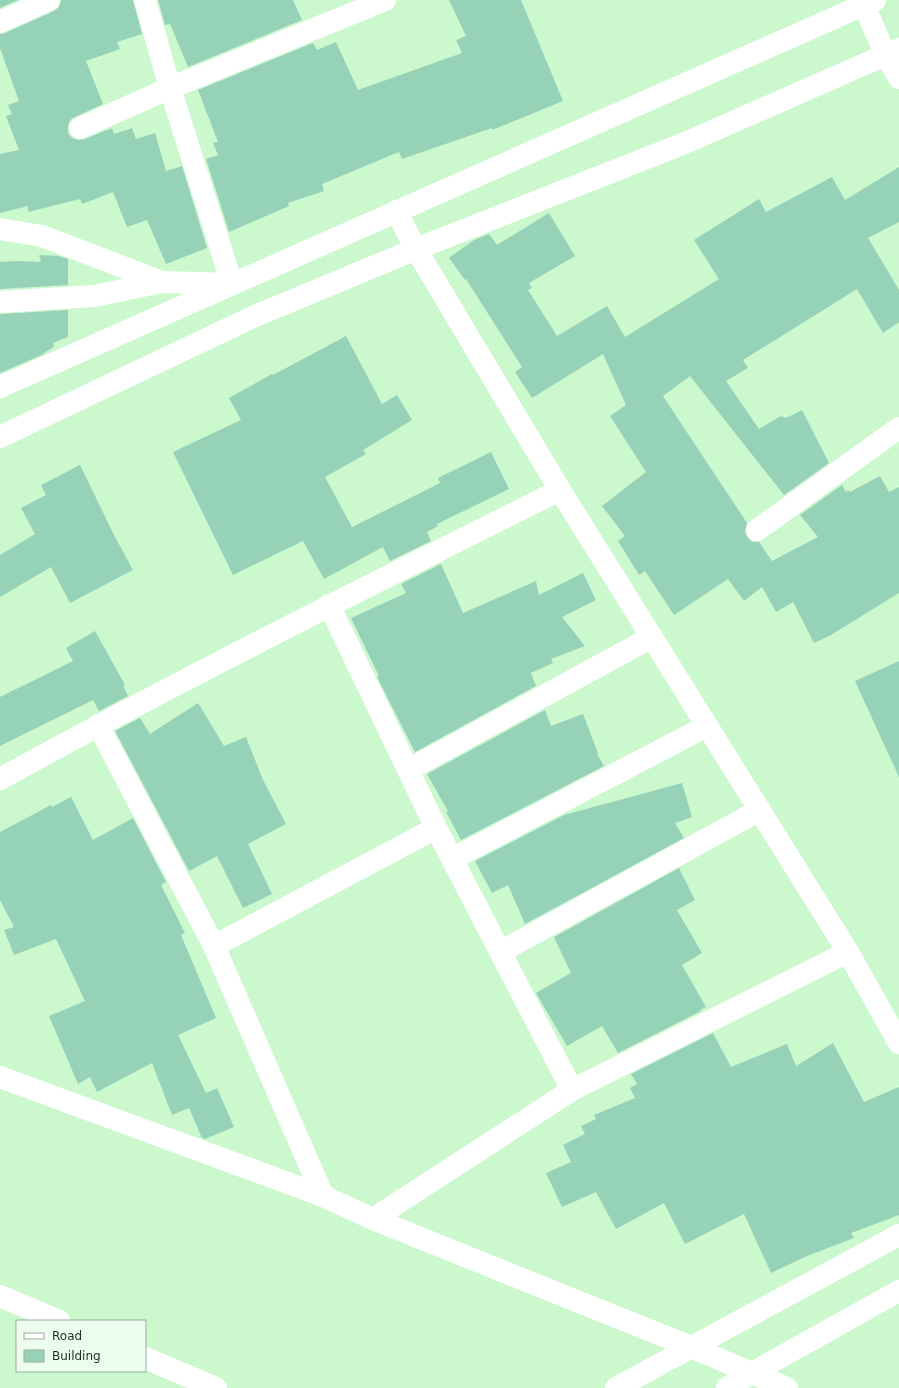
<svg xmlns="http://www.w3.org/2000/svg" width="899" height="1388" viewBox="0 0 899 1388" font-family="'DejaVu Sans',sans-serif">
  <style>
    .building { fill: #96d2b8 }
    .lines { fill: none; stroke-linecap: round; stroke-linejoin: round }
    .street { stroke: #fff; stroke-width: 22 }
    .secondary { stroke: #fff; stroke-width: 22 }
  </style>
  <rect width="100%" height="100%" fill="#ccf8ce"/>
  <path class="building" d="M 0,0 L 18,0 L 0,8 Z
    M 61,0 L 133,0 L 142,34 L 117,42 L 120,49 L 86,61 L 103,104 L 75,117 L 70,120 L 68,126 L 68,133 L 72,138 L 79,140 L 85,139 L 112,128 L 114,134 L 132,128 L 136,139 L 155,133 L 166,171 L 182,166 L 207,248 L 166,264 L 147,220 L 127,227 L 113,192 L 82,204 L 80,199 L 28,212 L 28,206 L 0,213 L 0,154 L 19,150 L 6,116 L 12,114 L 8,105 L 19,101 L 0,48 L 0,34 L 5,33 L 54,11 L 59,7 Z
    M 158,0 L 293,0 L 302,20 L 188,67 L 170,24 L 165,25 Z
    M 449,0 L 521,0 L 563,101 L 492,130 L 492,128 L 402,159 L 399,152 L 322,184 L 324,191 L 288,203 L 289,206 L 229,232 L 206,159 L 218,155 L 213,143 L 218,142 L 198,90 L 313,43 L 317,50 L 336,42 L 358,90 L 462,53 L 456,40 L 466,36 Z
    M 899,167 L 899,222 L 868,238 L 899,290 L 899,322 L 883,333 L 857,289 L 743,360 L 748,368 L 726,381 L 759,429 L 781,416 L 786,418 L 802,410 L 829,463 L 784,495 L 690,376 L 663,396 L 747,523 L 745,531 L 747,537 L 752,542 L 759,542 L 772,561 L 818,537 L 800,515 L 842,485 L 846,492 L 848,490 L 850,492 L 880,476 L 889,492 L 899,487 L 899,593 L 831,635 L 814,643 L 793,602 L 776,612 L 762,587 L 744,601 L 728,579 L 674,615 L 645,571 L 639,575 L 618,541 L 625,536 L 602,506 L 646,472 L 610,416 L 626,405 L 603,354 L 532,398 L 515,372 L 522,367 L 466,279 L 465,280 L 449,258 L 474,240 L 489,234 L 497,245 L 549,213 L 575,256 L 529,283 L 532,288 L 528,290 L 557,336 L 607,306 L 625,337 L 719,279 L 694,240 L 759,199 L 766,212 L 832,177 L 845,200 Z
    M 39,255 L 59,256 L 68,259 L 68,285 L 0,289 L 0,262 L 16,261 L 41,262 Z
    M 68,310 L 68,337 L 53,343 L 54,347 L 44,353 L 44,354 L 0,373 L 0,314 Z
    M 346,336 L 382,404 L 397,395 L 412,420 L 363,450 L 366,454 L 325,477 L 352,527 L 440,483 L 438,478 L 491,452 L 509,489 L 437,524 L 438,526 L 427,532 L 431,541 L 390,561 L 383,547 L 324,579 L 303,541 L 233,575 L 173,452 L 241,420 L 229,398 L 272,374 L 273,375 Z
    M 80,465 L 114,535 L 133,570 L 70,603 L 51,567 L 0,597 L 0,555 L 35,534 L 21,508 L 46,495 L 41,485 Z
    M 441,564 L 463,613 L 536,581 L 539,595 L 583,573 L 596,600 L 562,617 L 585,646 L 551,659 L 553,663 L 531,673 L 536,686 L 415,752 L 377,677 L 379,676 L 351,618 L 406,593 L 401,584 Z
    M 95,631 L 125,685 L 123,686 L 128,696 L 99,711 L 93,700 L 0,746 L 0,697 L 73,661 L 66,648 Z
    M 899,661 L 899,777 L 855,681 Z
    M 198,703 L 224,746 L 246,737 L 263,780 L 286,824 L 248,844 L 272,894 L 243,908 L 217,856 L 189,871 L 115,731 L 140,718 L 150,734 Z
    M 545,710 L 551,726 L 583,714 L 598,753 L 597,754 L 604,766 L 461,840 L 446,812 L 448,811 L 427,774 Z
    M 682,783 L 692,817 L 675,823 L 684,838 L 525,924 L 508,885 L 492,893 L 475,861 L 564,815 Z
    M 71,797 L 93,840 L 133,818 L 166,882 L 161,885 L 185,933 L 181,935 L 216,1018 L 178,1035 L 206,1093 L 217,1088 L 234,1127 L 205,1139 L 202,1138 L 189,1108 L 172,1115 L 152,1063 L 97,1092 L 90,1077 L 78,1084 L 49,1016 L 85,1001 L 56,939 L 14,955 L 4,930 L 14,927 L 0,900 L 0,832 L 51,805 L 52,807 Z
    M 679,868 L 695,900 L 677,910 L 702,953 L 682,965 L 706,1007 L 700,1010 L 701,1011 L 618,1053 L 602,1026 L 567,1046 L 536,993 L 571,973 L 554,937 Z
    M 713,1033 L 731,1067 L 787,1044 L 796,1066 L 833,1043 L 864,1102 L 899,1087 L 899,1215 L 851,1233 L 854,1238 L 807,1256 L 771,1273 L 744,1214 L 685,1244 L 664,1203 L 616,1229 L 596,1192 L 562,1207 L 546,1173 L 571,1162 L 563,1145 L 585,1134 L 581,1126 L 596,1119 L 594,1115 L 635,1098 L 630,1088 L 637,1084 L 631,1074 Z"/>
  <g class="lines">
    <path class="street" d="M 864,5 L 886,56 L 899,78
      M 0,22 L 49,0
      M 80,128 L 170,88 L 385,0
      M 396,211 L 416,249 L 560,490 L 848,952 L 899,1043
      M 0,229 L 42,236 L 162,282 L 232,284 L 170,88 L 145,0
      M 0,302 L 94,296 L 162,282
      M 757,530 L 899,428
      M 329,605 L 436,828 L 572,1090
      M 98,725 L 214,946 L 323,1196
      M 408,770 L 652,637
      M 0,779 C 184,678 372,584 560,490
      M 452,859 L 707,726
      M 214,946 L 436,828
      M 500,952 L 760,810
      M 0,1077 L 323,1196 L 373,1219 L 691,1347 L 787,1388
      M 373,1219 L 572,1090 L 848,952
      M 0,1296 L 59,1321
      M 145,1358 L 216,1388"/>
    <path class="secondary" d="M 0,387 L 875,0
      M 0,437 L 255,316 L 416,249 L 685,143 L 899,49
      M 616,1388 L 899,1235
      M 727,1388 L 752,1373 L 899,1291"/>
  </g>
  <rect x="16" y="1320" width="130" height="52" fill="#ecfded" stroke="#9aab9b"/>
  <rect x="24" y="1333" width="20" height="6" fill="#ffffff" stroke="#9aab9b"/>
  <text x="52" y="1340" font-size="12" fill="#1e2f1f">Road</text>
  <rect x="24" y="1350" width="20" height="12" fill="#96d2b8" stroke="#9aab9b"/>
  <text x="52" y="1360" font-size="12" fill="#1e2f1f">Building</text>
</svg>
